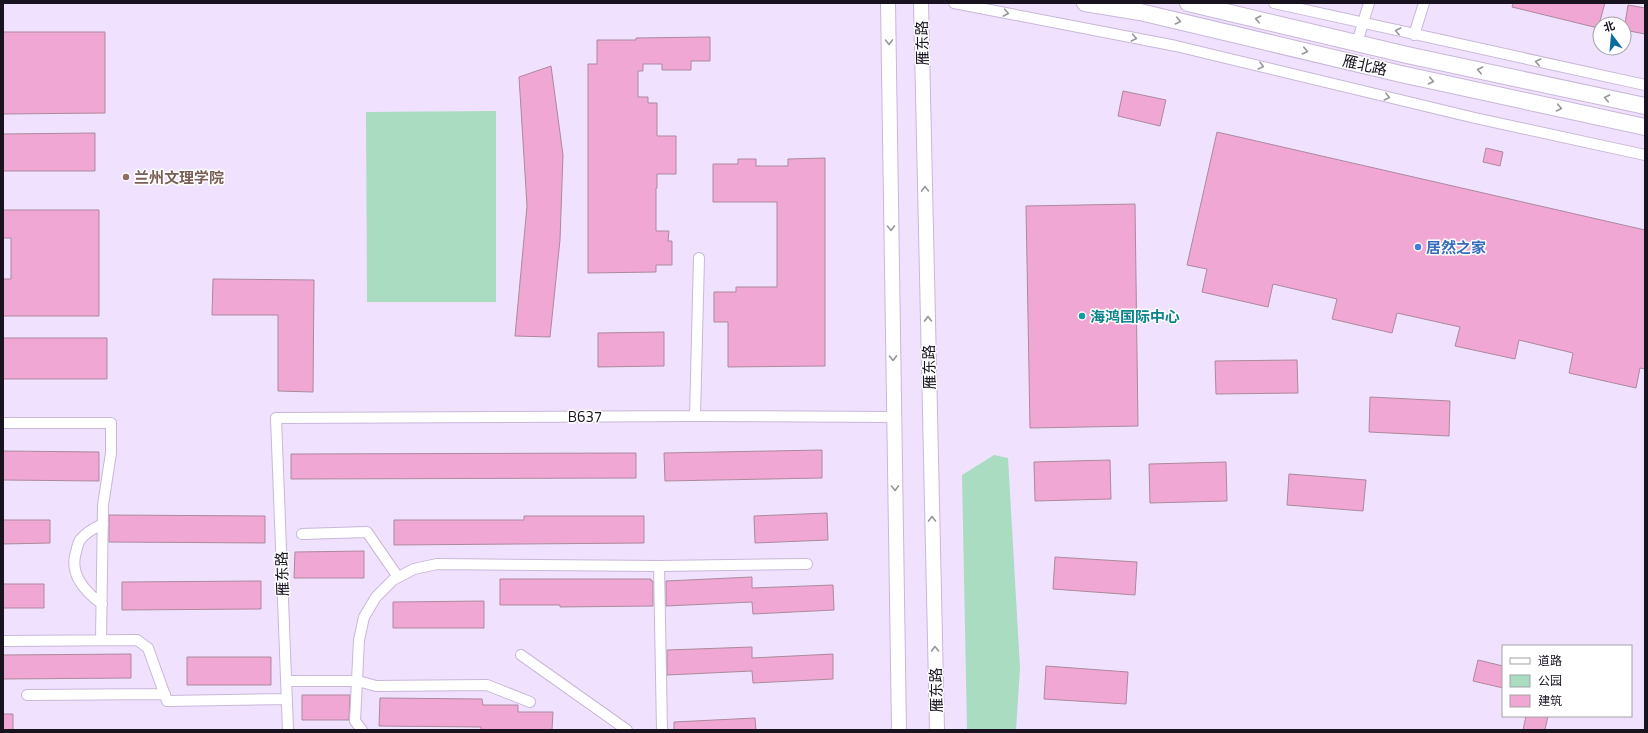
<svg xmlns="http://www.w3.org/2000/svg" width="1648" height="733" viewBox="0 0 1648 733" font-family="'Titillium Web','Noto Sans SC',sans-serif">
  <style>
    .green { fill: #a9dcc0 }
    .building { fill: #f0a7d3; stroke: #ac899d }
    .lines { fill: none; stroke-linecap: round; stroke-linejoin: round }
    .street-casing { stroke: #c8b7d8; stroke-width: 12 }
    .secondary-casing { stroke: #c8b7d8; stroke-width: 16 }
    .primary-casing { stroke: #c8b7d8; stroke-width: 18 }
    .street { stroke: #fff; stroke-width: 10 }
    .secondary { stroke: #fff; stroke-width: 14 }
    .primary { stroke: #fff; stroke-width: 16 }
    .oneway { stroke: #98959a }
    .education-dot { fill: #8d6e63; stroke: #fff; stroke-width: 1.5 }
    .shop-dot { fill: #3f7fe0; stroke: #fff; stroke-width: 1.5 }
    .culture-dot { fill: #0f9aa8; stroke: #fff; stroke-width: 1.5 }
    .labels { text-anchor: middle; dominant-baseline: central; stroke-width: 3; stroke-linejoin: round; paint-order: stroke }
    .street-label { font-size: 15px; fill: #19131f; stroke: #fff }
    .education-label { font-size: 15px; font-weight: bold; fill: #785e54; stroke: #fff; text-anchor: start }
    .shop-label { font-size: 15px; font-weight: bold; fill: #366cbe; stroke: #fff; text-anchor: start }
    .culture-label { font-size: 15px; font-weight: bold; fill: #0d838f; stroke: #fff; text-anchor: start }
  </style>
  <rect width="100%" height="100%" fill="#f0e2fe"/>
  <path class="green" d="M 496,111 L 496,302 L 367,302 L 366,112 Z
    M 994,455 L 1008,458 L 1020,668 L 1016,730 L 967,730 L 962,475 Z"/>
  <path class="building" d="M 1513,3 L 1605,3 L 1598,28 L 1512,7 Z
    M 1628,5 L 1645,8 L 1645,34 L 1624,30 Z
    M 3,32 L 105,32 L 105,113 L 3,114 Z
    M 710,37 L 710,61 L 691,61 L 691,70 L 662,70 L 662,64 L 643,64 L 643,71 L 638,71 L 638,97 L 648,97 L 648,103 L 657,103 L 657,136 L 676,136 L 676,174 L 657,174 L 657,188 L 656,188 L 656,231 L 669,231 L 668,241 L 672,241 L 672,265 L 656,265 L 656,272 L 588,273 L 588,64 L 597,64 L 597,40 L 636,40 L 636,38 Z
    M 551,66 L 563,155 L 560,240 L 550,337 L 515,336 L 527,206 L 519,77 Z
    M 1123,91 L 1166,100 L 1160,126 L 1118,116 Z
    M 1217,132 L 1645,230 L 1645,369 L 1640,368 L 1636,388 L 1569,373 L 1573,353 L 1519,340 L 1515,359 L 1455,346 L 1460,327 L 1397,313 L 1392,333 L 1332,319 L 1337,299 L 1273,284 L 1268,307 L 1202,292 L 1207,269 L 1187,265 Z
    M 95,133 L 95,171 L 3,171 L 3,134 Z
    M 1486,148 L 1503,152 L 1500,166 L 1483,162 Z
    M 825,158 L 825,366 L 728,367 L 728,322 L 714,322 L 714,292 L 736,292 L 736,287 L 777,287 L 777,202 L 713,202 L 713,164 L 738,164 L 738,159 L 756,159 L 756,166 L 788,166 L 788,159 Z
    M 1135,204 L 1138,426 L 1030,428 L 1026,206 Z
    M 3,210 L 99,210 L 99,316 L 3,316 L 3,279 L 11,279 L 11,238 L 3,238 Z
    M 213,279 L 314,280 L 313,392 L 278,391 L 278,315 L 212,315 Z
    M 664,332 L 664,366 L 598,367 L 598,333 Z
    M 3,338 L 107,338 L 107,379 L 3,379 Z
    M 1297,360 L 1298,393 L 1216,394 L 1215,361 Z
    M 1370,397 L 1450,401 L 1449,436 L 1369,432 Z
    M 822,450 L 822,478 L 665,481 L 664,453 Z
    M 3,451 L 99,452 L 99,481 L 3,480 Z
    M 636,453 L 636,478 L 291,479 L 291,454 Z
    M 1110,460 L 1111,499 L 1035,501 L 1034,462 Z
    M 1226,462 L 1227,501 L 1150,503 L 1149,464 Z
    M 1289,474 L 1366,480 L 1363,511 L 1287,505 Z
    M 827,513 L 828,540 L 755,543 L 754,516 Z
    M 109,515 L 265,516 L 265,543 L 109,542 Z
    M 524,516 L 644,516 L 644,543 L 394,545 L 394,520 L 524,520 Z
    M 3,520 L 50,520 L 50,543 L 3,544 Z
    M 364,551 L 364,578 L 294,578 L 295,552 Z
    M 1055,557 L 1137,562 L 1135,595 L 1053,589 Z
    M 752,577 L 752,588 L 833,585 L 834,610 L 753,614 L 752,602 L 666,606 L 666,581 Z
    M 500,579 L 651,579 L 651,581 L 653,581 L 653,606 L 560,607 L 560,605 L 500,605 Z
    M 261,581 L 261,609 L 122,610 L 122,582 Z
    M 3,584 L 44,584 L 44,608 L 3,608 Z
    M 484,601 L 484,628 L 393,628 L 393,602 Z
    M 752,647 L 752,658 L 833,654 L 833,679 L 753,683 L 752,671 L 667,675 L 667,650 Z
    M 131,654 L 131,678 L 3,679 L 3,655 Z
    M 187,657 L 271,657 L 271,685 L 187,685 Z
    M 1478,660 L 1503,666 L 1503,688 L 1473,681 Z
    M 1046,666 L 1128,672 L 1126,704 L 1044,699 Z
    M 302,695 L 350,695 L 349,720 L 302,720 Z
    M 380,698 L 482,699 L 483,705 L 518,705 L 518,712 L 553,712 L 552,730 L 481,730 L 481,727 L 379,726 Z
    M 3,714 L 13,714 L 13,730 L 3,730 Z
    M 1526,716 L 1548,716 L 1545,730 L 1523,730 Z
    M 755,718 L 756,730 L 674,730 L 674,722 Z"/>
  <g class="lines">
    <g class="street-casing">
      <path id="street" d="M 954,3 L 1176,46 L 1475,118 L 1645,155
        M 1274,3 L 1645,85
        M 1414,35 L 1424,3
        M 1357,43 L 1369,3
        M 695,416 L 699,258
        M 3,423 L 111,423 L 111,453 L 103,505 L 101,640
        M 302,534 L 367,532 L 398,577
        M 659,566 L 662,730
        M 102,604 C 85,592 69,574 76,552 C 77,548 78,543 80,540 C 86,532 94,528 103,524
        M 3,641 L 137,640 L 148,648 L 167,701 L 287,699
        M 521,655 L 627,730
        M 286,681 L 358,681 L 376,686 L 487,685 L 530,702
        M 27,695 L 165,694
        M 288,730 L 276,418 L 695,416 L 894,417
        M 362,730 L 355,721 L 359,640 L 364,617 L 376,597 L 393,580 L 414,569 L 437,564 L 659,566 L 807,564"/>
    </g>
    <g class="secondary-casing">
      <path id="secondary" d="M 888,3 L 899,730
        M 921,3 L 937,730"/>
    </g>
    <g class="primary-casing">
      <path id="primary" d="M 1085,3 L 1140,12 L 1401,74 L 1645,127
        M 1188,3 L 1407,55 L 1645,106"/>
    </g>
    <use href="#street" class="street"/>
    <use href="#secondary" class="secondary"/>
    <use href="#primary" class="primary"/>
  </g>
  <defs><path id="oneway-chevron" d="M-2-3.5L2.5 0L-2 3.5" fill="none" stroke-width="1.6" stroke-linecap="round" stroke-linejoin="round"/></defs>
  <g class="oneway">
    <use href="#oneway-chevron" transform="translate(1006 13) rotate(11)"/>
    <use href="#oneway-chevron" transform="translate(1258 19) rotate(-167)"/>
    <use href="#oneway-chevron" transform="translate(1178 21) rotate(13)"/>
    <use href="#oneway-chevron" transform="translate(1398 31) rotate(-167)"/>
    <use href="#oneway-chevron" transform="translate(1134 38) rotate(11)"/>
    <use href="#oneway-chevron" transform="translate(889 42) rotate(89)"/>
    <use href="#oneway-chevron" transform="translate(1305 51) rotate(13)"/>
    <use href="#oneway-chevron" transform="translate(1538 62) rotate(-168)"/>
    <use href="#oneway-chevron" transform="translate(1261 66) rotate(14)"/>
    <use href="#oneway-chevron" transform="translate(1480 70) rotate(-168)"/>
    <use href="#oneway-chevron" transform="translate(1431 81) rotate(12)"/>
    <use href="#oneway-chevron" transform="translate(1387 97) rotate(14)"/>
    <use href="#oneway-chevron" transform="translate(1607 98) rotate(-168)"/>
    <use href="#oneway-chevron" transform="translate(1559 108) rotate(12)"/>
    <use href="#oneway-chevron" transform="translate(925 189) rotate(-91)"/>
    <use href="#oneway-chevron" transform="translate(891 228) rotate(89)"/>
    <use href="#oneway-chevron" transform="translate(928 319) rotate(-91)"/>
    <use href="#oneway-chevron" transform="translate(893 358) rotate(89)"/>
    <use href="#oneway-chevron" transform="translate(895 488) rotate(89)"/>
    <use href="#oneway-chevron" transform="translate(932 519) rotate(-91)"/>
    <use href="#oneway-chevron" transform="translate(935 649) rotate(-91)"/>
  </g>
  <circle class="education-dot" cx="126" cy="177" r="4"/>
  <circle class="shop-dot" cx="1418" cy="247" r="4"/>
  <circle class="culture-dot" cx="1082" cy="316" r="4"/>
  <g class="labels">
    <g class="street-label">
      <text transform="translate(922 43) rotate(-91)">雁东路</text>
      <text transform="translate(1365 65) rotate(13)">雁北路</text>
      <text transform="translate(929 367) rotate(-91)">雁东路</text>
      <text x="585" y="416">B637</text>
      <text transform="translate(282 574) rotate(-92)">雁东路</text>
      <text transform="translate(936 690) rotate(-91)">雁东路</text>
    </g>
    <g class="education-label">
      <text x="134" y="177">兰州文理学院</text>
    </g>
    <g class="shop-label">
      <text x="1426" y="247">居然之家</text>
    </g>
    <g class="culture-label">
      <text x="1090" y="316">海鸿国际中心</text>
    </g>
  </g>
  <rect width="1648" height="733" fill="none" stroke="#19131f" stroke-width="8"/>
  <rect x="1502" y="645" width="130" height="72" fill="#ffffff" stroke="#a3a1a5"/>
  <rect x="1510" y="658" width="20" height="6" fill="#ffffff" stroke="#a3a1a5"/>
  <text x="1538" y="665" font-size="12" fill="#19131f">道路</text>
  <rect x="1510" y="675" width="20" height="12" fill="#a9dcc0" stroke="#a3a1a5"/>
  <text x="1538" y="685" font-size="12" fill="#19131f">公园</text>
  <rect x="1510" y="695" width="20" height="12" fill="#f0a7d3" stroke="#a3a1a5"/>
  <text x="1538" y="705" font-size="12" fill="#19131f">建筑</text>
  <g transform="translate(1612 36) rotate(344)"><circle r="19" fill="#ffffff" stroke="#a3a1a5"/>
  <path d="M0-3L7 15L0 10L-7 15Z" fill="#0b6d9b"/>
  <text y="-6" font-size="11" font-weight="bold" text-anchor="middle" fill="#19131f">北</text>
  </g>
</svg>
